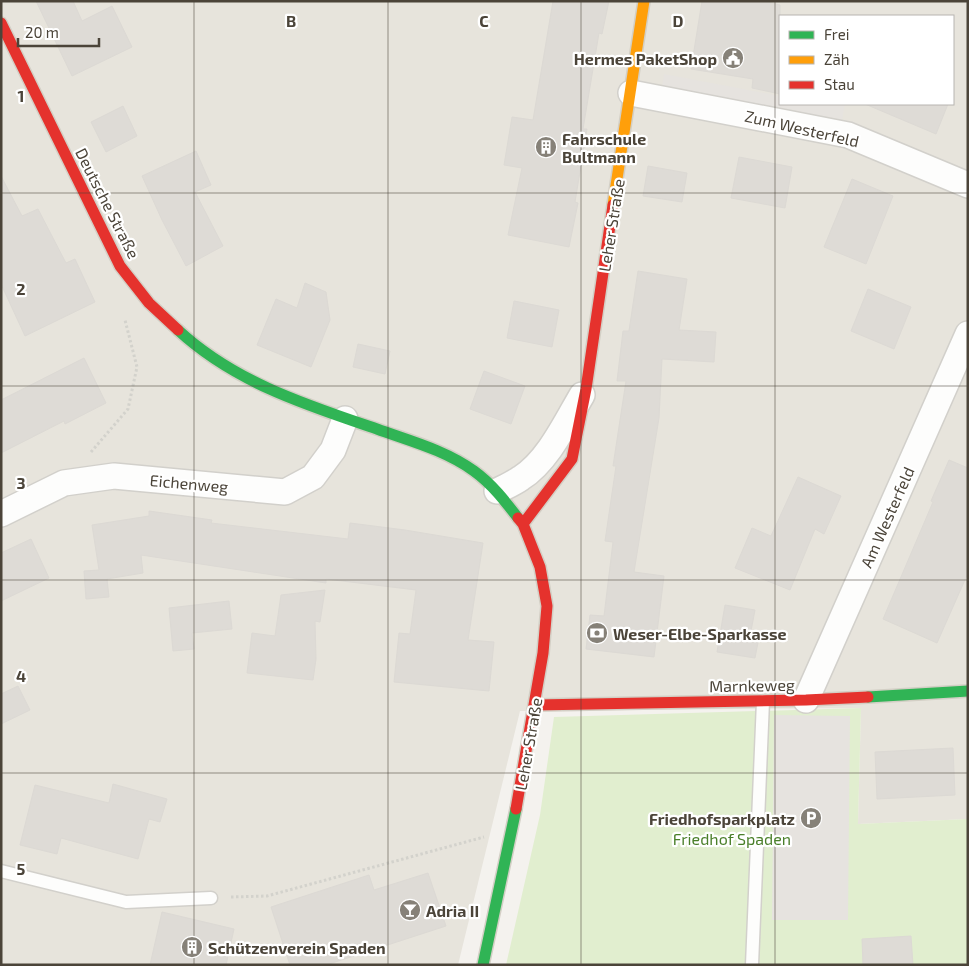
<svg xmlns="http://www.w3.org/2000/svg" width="969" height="966" viewBox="0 0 969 966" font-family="'Exo 2',sans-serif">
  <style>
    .residential { fill: #e7e4dc; fill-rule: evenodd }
    .green { fill: #e1eecf }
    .parking { fill: #e6e3df }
    .building { fill: #dedbd6; stroke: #dcd9d4 }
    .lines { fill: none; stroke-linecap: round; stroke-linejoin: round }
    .lane-casing { stroke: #d2d0cb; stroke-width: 15 }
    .street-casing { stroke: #d2d0cb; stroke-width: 28 }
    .fast-casing { stroke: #d3cfc5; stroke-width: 14 }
    .slow-casing { stroke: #d3cfc5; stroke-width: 14 }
    .jam-casing { stroke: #d3cfc5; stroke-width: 14 }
    .path { stroke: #d3d2cc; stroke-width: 3; stroke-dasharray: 2.5 2.5; stroke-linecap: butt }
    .lane { stroke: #fdfdfc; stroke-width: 12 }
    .street { stroke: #fdfdfc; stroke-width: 25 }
    .fast { stroke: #30b455; stroke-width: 11 }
    .slow { stroke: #ff9f0a; stroke-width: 11 }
    .jam { stroke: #e5322d; stroke-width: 11 }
    .grid { fill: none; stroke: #4b4439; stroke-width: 1; stroke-opacity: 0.55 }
    .labels { text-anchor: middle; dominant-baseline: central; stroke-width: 4.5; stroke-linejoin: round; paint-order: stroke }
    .poi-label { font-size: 16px; font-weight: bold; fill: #4b4439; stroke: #fff; text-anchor: start }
    .street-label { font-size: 16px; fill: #4b4439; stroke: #fff }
    .park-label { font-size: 16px; fill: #4a7f2a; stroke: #fff }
    .grid-label { font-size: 16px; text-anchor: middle; font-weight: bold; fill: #4b4439; stroke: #fff; stroke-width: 4.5; stroke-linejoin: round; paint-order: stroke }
  </style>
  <rect width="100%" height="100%" fill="#f4f2ee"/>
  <path class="residential" d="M 1,1 L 968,1 L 968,819 L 858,824 L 861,708 L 520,711 L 458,965 L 1,965 ZM 780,16 L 953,16 L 953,104 L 780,104 Z"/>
  <path class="green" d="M 861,708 L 858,824 L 968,819 L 967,965 L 506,965 L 540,815 L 554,717 Z"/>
  <path class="parking" d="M 664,74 L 780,96 L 780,104 L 845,104 L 841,125 L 661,92 Z
    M 774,715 L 850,716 L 848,920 L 772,920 Z"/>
  <path class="building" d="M 36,1 L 73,1 L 82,21 L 112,6 L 132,47 L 72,76 Z
    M 553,1 L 609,1 L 602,34 L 599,33 L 583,129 L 587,129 L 575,202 L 578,203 L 569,247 L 508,235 L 522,168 L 504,165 L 512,117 L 533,120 Z
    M 702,1 L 764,1 L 780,5 L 780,94 L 752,88 L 753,79 L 691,69 Z
    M 865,104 L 948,104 L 936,134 Z
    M 123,106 L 137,136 L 106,152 L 91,122 Z
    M 196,151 L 211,185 L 195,192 L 223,246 L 186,266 L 162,220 L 142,176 Z
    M 739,157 L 792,167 L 785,208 L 731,198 Z
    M 648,166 L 687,173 L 682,202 L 643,196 Z
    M 1,176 L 22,216 L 38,209 L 66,263 L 75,259 L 95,302 L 25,336 L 1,284 Z
    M 852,179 L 893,196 L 866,264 L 824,247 Z
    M 638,271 L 687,279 L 679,330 L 716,332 L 714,362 L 662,359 L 659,418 L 634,572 L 664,576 L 654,657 L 586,649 L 590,615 L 604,616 L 613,542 L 605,541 L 616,466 L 613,466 L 626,381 L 617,381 L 623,331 L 629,331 Z
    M 305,283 L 326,292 L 330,320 L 311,367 L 257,345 L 276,299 L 297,308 Z
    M 868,289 L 911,307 L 894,349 L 851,331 Z
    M 514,301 L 559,310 L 552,347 L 507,338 Z
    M 358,344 L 390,351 L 385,374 L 353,367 Z
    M 84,358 L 106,403 L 65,424 L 64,421 L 1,453 L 1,400 Z
    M 484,371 L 525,386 L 511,424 L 470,409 Z
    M 949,460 L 968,468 L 968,573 L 937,643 L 883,619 L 933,502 L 931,501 Z
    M 798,477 L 841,496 L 824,534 L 815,529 L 790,590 L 735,568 L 752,528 L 771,536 Z
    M 149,511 L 212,520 L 211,523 L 348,539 L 350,523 L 405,530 L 483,543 L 468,640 L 494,642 L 489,691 L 394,682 L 399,633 L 410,634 L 416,590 L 326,579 L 326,583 L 141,555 L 143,573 L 107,579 L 109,597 L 86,599 L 84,571 L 99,570 L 92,525 L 149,516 Z
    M 31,539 L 49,578 L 1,601 L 1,553 Z
    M 325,590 L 320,622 L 315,621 L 316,659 L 313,680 L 247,673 L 252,633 L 275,636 L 281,595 Z
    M 229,601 L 232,629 L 192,633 L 194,649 L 173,651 L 169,608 Z
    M 725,605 L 755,610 L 751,631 L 760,632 L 755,658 L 717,652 Z
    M 18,686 L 30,710 L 1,724 L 1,694 Z
    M 953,748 L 955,795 L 877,799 L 875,752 Z
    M 113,784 L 167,799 L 160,822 L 149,819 L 138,859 L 61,838 L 57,854 L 20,845 L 35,785 L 109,803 Z
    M 428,873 L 446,926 L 326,965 L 290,965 L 271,907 L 369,875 L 374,890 Z
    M 162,912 L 234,929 L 226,965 L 150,965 Z
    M 911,936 L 913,965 L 863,965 L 862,939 Z"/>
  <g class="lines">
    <g class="lane-casing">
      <path id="lane" d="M 1,871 L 126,902 L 211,898
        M 752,965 L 763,701"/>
    </g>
    <g class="street-casing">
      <path id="street" d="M 631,93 L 848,135 L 968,185
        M 497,491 C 505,487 514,483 521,478 C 548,461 566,422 582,395
        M 1,514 L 64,483 L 114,476 L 285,492 L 313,477 L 333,450 L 345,419
        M 806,700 L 968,334"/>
    </g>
    <g class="fast-casing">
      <path id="fast" d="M 178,330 C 234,382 306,405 377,429 C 410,441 445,450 474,471 C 492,484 505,501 518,518
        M 868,697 L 968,691
        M 483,965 L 516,809"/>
    </g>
    <g class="slow-casing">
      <path id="slow" d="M 613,205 L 644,1"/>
    </g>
    <g class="jam-casing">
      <path id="jam" d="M 1,23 L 120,266 L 149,303 L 178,330
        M 523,524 L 572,459 L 586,389 L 613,205
        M 536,705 L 806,700 L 868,697
        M 516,809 L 543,653 L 547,606 L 540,567 L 523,524 L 518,518"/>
    </g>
    <path class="path" d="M 91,452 L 128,409 L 137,367 L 125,320
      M 231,897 L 267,896 L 484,837"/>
    <use href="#lane" class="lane"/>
    <use href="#street" class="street"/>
    <use href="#fast" class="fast"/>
    <use href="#slow" class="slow"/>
    <use href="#jam" class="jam"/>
  </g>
  <path class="grid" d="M 194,1 L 194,965M 388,1 L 388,965M 581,1 L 581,965M 775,1 L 775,965M 1,193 L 968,193M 1,386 L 968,386M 1,580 L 968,580M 1,773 L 968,773"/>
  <defs>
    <g id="civic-disc" transform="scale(1.125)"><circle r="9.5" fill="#868178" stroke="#fff"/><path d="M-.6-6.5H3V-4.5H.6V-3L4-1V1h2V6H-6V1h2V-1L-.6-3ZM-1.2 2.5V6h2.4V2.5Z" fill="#fff"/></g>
    <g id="building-disc" transform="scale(1.125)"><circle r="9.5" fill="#868178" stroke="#fff"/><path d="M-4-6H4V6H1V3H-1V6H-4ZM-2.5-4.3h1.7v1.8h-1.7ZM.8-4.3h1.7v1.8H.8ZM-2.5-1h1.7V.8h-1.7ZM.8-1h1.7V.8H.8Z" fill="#fff"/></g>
    <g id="bank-disc" transform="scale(1.125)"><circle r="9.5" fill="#868178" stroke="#fff"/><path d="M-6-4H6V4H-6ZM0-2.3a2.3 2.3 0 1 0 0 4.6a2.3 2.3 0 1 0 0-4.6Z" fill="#fff"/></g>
    <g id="parking-disc" transform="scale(1.125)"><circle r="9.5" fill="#868178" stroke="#fff"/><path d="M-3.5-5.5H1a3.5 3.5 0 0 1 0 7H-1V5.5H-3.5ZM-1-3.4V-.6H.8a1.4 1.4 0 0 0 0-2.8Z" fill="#fff"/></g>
    <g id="bar-disc" transform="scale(1.125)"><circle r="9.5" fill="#868178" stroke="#fff"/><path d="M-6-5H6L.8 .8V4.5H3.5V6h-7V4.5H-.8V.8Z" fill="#fff"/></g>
  </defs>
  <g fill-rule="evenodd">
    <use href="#civic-disc" x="733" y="58"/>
    <use href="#building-disc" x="546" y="147"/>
    <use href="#bank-disc" x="597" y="633"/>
    <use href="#parking-disc" x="811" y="818"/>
    <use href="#bar-disc" x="410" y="910"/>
    <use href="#building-disc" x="192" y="947"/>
  </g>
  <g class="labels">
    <g class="poi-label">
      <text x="717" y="58" text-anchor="end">Hermes PaketShop</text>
      <text x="562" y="138">Fahrschule<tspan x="562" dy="18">Bultmann</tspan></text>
      <text x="613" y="633">Weser-Elbe-Sparkasse</text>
      <text x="795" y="818" text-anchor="end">Friedhofsparkplatz</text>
      <text x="426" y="910">Adria II</text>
      <text x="208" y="947">Schützenverein Spaden</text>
    </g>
    <g class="street-label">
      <text transform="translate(802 128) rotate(13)">Zum Westerfeld</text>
      <text transform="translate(108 203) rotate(63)">Deutsche Straße</text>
      <text transform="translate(611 225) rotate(-81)">Leher Straße</text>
      <text transform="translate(189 483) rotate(5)">Eichenweg</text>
      <text transform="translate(887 517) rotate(-66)">Am Westerfeld</text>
      <text transform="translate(752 685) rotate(-1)">Marnkeweg</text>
      <text transform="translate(528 744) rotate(-80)">Leher Straße</text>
    </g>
    <g class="park-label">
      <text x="732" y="838">Friedhof Spaden</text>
    </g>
  </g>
  <g class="grid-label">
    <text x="291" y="27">B</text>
    <text x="484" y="27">C</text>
    <text x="678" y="27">D</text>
    <text x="21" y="102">1</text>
    <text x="21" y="295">2</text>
    <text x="21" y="489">3</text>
    <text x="21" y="682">4</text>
    <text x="21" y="875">5</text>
  </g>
  <rect width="969" height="966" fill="none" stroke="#4b4439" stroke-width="5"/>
  <rect x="779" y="15" width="175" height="90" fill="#ffffff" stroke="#b7b4b0"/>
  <rect x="789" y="31" width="25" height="8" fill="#30b455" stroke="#b7b4b0"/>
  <text x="824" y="40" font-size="15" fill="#4b4439">Frei</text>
  <rect x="789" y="56" width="25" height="8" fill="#ff9f0a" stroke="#b7b4b0"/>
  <text x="824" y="65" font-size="15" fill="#4b4439">Zäh</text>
  <rect x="789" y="81" width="25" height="8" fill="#e5322d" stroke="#b7b4b0"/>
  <text x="824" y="90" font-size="15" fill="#4b4439">Stau</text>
  <path d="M18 38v8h81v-8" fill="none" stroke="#4b4439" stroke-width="2.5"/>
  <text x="25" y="38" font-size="15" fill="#4b4439" stroke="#ffffff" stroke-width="4" paint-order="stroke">20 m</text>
</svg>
